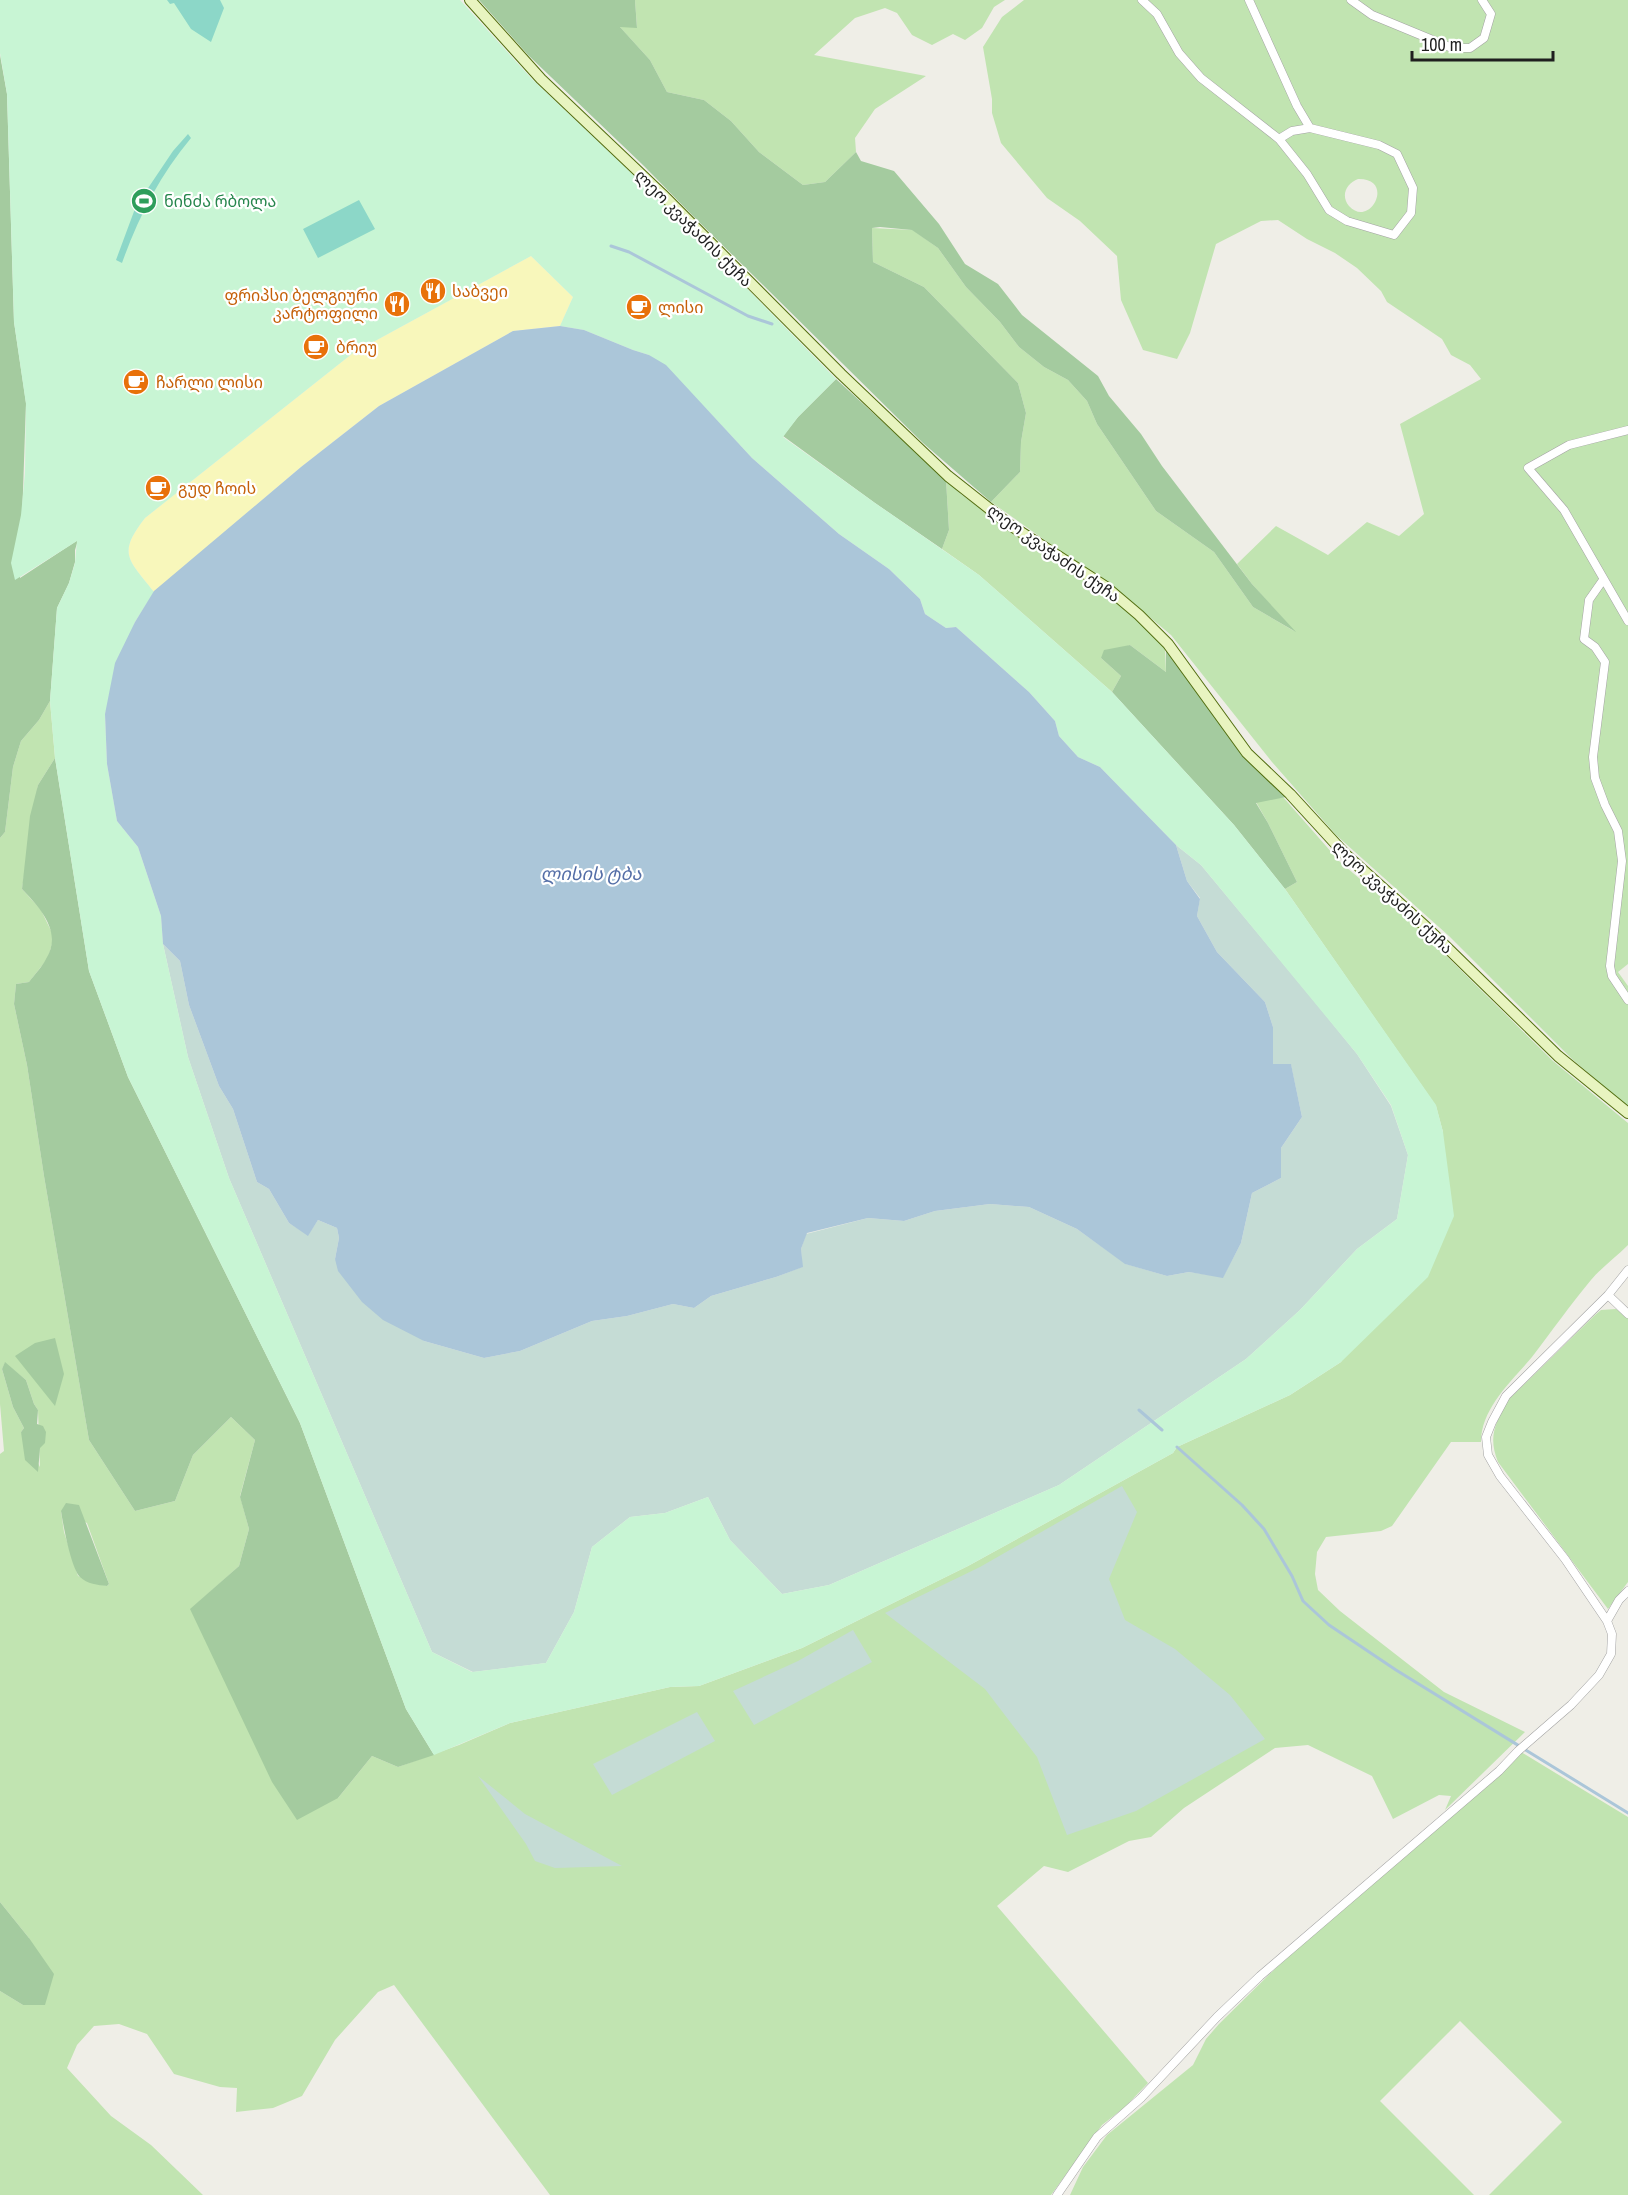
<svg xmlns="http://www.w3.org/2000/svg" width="1628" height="2195" viewBox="0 0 1628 2195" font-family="'Archivo Narrow','Noto Sans Georgian',sans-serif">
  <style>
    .grass { fill: #c1e4b1; fill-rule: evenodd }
    .forest { fill: #a4cb9f }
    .wetland { fill: #c5dcd5 }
    .sand { fill: #f8f7bb }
    .park { fill: #c8f5d4; fill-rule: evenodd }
    .pitch { fill: #8cd7c8 }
    .water { fill: #abc6d9 }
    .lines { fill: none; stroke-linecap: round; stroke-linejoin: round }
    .stream { stroke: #abc6d9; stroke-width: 3 }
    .minor-casing { stroke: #a3a3a3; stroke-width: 9 }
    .secondary-casing { stroke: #526e0f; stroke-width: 12 }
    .minor { stroke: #fff; stroke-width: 8 }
    .secondary { stroke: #e8f4c0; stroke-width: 10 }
    .labels { text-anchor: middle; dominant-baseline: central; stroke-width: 4.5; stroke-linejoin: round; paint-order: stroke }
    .leisure-label { font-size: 16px; fill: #27864d; stroke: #fff; text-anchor: start }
    .street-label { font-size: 16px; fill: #1f1f1f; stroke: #fff }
    .food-label { font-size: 16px; fill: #c56008; stroke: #fff; text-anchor: start }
    .water-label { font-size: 18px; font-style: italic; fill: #546ea7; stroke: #fff }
  </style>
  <rect width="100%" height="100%" fill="#efeee7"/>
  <path class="grass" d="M 635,0 L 1005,0 L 994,7 L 982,28 L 965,40 L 953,34 L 932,45 L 912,35 L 897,13 L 885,8 L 855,18 L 814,55 L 926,76 L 875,109 L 855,138 L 856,152 L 825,182 L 803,185 L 759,152 L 731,121 L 704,100 L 667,92 L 650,60 L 619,26 L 637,27 Z
    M 1024,0 L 1628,0 L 1628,964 L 1618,972 L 1628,986 L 1628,1107 L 1572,1059 L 1449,936 L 1336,835 L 1272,762 L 1171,635 L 1127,598 L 991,502 L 1020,472 L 1021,442 L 1026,413 L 1018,383 L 924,287 L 873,262 L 872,228 L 913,230 L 938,248 L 966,287 L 1000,322 L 1019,347 L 1044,367 L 1068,380 L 1087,401 L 1097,424 L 1156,511 L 1214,552 L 1253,607 L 1294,631 L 1252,584 L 1237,564 L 1276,526 L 1328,555 L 1367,522 L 1399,536 L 1424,514 L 1400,424 L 1481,379 L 1470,365 L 1451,355 L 1442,339 L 1387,302 L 1381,291 L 1357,268 L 1335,253 L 1307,239 L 1278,220 L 1261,221 L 1216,244 L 1190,333 L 1177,359 L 1143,350 L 1121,300 L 1117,256 L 1080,221 L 1047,198 L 1001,143 L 992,113 L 992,99 L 983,47 L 1002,17 ZM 1358,179 C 1396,178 1370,229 1349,206 C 1340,195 1347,183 1358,179 Z
    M 946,480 L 962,495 L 1008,528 L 1137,617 L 1165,647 L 1166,672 L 1130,645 L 1101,658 L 1121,676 L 1112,692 L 979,575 L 942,549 L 949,530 Z
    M 50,701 L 55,758 L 38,785 L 22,889 L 41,910 L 54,937 L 48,958 L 29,982 L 16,984 L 14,1004 L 27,1065 L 44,1176 L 89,1440 L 135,1511 L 175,1501 L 193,1455 L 231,1417 L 255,1440 L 240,1496 L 249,1529 L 239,1566 L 191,1609 L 338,1798 L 372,1756 L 398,1767 L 459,1745 L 510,1723 L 670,1687 L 699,1686 L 802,1648 L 968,1566 L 1173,1453 L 1177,1447 L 1290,1395 L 1341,1362 L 1443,1132 L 1436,1106 L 1285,889 L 1297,882 L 1268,823 L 1256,802 L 1283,797 L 1340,862 L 1418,928 L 1553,1061 L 1628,1123 L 1628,1245 C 1616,1257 1602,1267 1591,1280 C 1570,1305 1552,1331 1532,1357 C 1512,1381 1481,1408 1481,1442 L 1451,1442 L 1392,1526 L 1381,1531 L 1326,1537 L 1317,1552 L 1315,1574 L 1318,1590 L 1340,1611 L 1444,1692 L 1525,1732 L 1445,1810 L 1451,1796 L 1439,1795 L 1393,1819 L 1372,1776 L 1308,1745 L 1275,1748 L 1184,1808 L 1151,1837 L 1129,1841 L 1068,1872 L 1044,1866 L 997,1906 L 1148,2083 L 1125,2107 L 1102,2125 L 1051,2195 L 550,2195 L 394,1985 L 378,1992 L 335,2040 L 302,2096 L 273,2108 L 236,2112 L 237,2088 L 220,2087 L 174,2074 L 147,2034 L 119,2024 L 94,2026 L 77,2045 L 67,2068 L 111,2116 L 151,2145 L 203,2195 L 0,2195 L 0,1991 L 23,2005 L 29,1938 L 0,1902 L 0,1454 L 4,1451 L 0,1404 L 0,838 L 5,832 L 13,767 L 21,741 L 39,720 ZM 5,1363 L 26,1380 L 34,1404 L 38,1410 L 40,1467 L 21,1432 L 24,1428 L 13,1407 L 2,1369 ZM 61,1511 L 87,1523 L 109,1584 L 107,1586 L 78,1576 L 64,1532 Z
    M 1616,1309 L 1628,1317 L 1628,1582 L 1608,1609 L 1498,1462 C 1488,1437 1495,1424 1507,1401 L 1595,1315 L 1601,1310 Z
    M 1521,1752 L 1628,1817 L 1628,2195 L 1489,2195 L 1562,2122 L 1460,2021 L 1380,2101 L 1474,2195 L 1070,2195 L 1083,2167 L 1107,2135 L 1193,2065 L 1206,2039 L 1219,2024 L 1280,1964 Z"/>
  <path class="forest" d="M 479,0 L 635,0 L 637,28 L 620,27 L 650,60 L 667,92 L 704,100 L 731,121 L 759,152 L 803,185 L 825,182 L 856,152 L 861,161 L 894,171 L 939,224 L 965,264 L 998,284 L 1022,315 L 1098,376 L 1109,396 L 1141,434 L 1162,466 L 1252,584 L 1296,632 L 1253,607 L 1214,552 L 1156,511 L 1097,424 L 1087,401 L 1068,380 L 1044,367 L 1019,347 L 1000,322 L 966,287 L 938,248 L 912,230 L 880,227 L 872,228 L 873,262 L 924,287 L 1018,383 L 1026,413 L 1021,442 L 1020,472 L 991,502 L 923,443 L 693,216 L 644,166 L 528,55 Z
    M 0,55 L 7,94 L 14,322 L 26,403 L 20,578 L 78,540 L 75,550 L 75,562 L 69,583 L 57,608 L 50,701 L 39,720 L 21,741 L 13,767 L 5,832 L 0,838 Z
    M 836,379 L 946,480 L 949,530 L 942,549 L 875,503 L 783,436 L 798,417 Z
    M 1130,645 L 1166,672 L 1166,647 L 1286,797 L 1256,803 L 1268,823 L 1297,882 L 1285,889 L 1234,825 L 1112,692 L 1121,676 L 1101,658 L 1104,650 Z
    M 55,758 L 89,971 L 128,1077 L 300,1423 L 406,1709 L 434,1755 L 398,1767 L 372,1756 L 338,1798 L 297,1820 L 272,1782 L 190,1609 L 239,1566 L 249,1529 L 240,1497 L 255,1440 L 231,1417 L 193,1455 L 175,1501 L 135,1511 L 89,1440 L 44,1176 L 27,1065 L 14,1004 L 16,984 L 29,982 C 35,974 42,967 46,959 C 63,932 40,908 22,889 L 30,816 L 38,785 Z
    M 55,1338 L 64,1374 L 55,1406 L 15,1356 L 35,1343 Z
    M 5,1362 L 26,1380 L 34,1404 L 38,1410 L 37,1424 L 43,1426 L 46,1432 L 45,1443 L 40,1448 L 38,1472 L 25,1460 L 21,1432 L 24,1428 L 13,1407 L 2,1369 Z
    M 66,1503 L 79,1505 L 109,1584 L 107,1586 C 98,1585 87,1584 80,1577 C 71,1568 63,1524 61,1511 Z
    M 0,1902 L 29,1938 L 54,1974 L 45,2005 L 23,2005 L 0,1991 Z"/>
  <path class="wetland" d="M 1176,845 L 1201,865 L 1314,1001 L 1357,1054 L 1391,1106 L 1408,1155 L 1397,1219 L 1357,1249 L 1300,1310 L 1246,1359 L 1059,1485 L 829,1585 L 782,1594 L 730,1540 L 708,1497 L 665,1513 L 630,1517 L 592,1547 L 574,1612 L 546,1663 L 473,1672 L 432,1652 L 229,1178 L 188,1057 L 163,944 L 180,961 L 189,1005 L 219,1086 L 233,1109 L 257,1182 L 269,1189 L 289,1223 L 308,1235 L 318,1220 L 337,1228 L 339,1238 L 335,1259 L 424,1341 L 484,1358 L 520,1351 L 592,1321 L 627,1316 L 673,1304 L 694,1308 L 711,1296 L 776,1277 L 802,1267 L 801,1249 L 806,1234 L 868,1218 L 904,1221 L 935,1211 L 990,1204 L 1029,1207 L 1077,1229 L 1126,1264 L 1167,1276 L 1189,1272 L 1223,1277 L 1241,1243 L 1252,1193 L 1281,1178 L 1281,1148 L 1302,1117 L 1291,1065 L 1273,1064 L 1273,1027 L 1265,1002 L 1217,952 L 1197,916 L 1200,898 L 1187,881 Z
    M 1122,1486 L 1137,1512 L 1109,1579 L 1125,1620 L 1175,1649 L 1230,1695 L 1265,1739 L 1136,1811 L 1067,1835 L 1037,1757 L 985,1689 L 885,1613 L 980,1567 Z
    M 853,1630 L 872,1662 L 754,1725 L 733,1691 L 798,1661 Z
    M 697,1712 L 715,1741 L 612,1795 L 593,1764 Z
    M 478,1776 L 525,1814 L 622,1866 L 555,1868 L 535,1861 L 526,1844 Z"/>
  <path class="sand" d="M 531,256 L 573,297 L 560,326 L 513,331 L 379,406 L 301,467 L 154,592 C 128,559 117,554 145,518 L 353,353 Z"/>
  <path class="park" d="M 0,0 L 460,0 L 532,79 L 662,202 L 836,379 L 798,417 L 783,437 L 875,503 L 979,575 L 1112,692 L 1234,825 L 1285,889 L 1436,1105 L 1443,1132 L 1454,1216 L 1428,1277 L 1341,1362 L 1290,1395 L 1177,1447 L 1173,1453 L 968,1566 L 802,1648 L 699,1686 L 670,1687 L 510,1723 L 434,1755 L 406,1709 L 300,1423 L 128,1077 L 89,971 L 55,758 L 50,701 L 57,608 L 69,583 L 75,563 L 77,541 L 15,580 L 11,563 L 21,515 L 25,473 L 26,404 L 14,322 L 7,94 L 0,53 ZM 531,256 L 573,297 L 560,326 L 584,330 L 633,350 L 649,355 L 710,413 L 752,458 L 839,534 L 889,569 L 920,599 L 925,614 L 946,628 L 956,627 L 1029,692 L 1055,721 L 1059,736 L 1078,757 L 1100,767 L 1176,845 L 1201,865 L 1357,1054 L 1391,1105 L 1408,1155 L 1397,1219 L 1357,1249 L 1300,1310 L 1246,1359 L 1059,1485 L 829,1585 L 782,1594 L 730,1540 L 708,1497 L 665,1513 L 630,1517 L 592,1547 L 574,1612 L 546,1663 L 472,1672 L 432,1652 L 229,1178 L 188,1057 L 163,944 L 161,916 L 138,847 L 117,821 L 107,764 L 105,714 L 135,622 L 154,592 C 128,559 117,554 145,518 L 353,353 Z"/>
  <path class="pitch" d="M 167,0 L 220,0 L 224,8 L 211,42 L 191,29 L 174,3 L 170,4 Z
    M 188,134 L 191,138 C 160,175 138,218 122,263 L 116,260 L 136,206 L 173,151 Z
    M 359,200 L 375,229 L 318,258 L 303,229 Z"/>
  <path class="water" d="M 560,326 L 584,330 L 633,350 L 649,355 L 666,365 L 752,458 L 839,534 L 889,569 L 920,599 L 925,614 L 946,628 L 956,627 L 1029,692 L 1055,721 L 1059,736 L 1078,757 L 1100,767 L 1176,845 L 1187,881 L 1200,899 L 1197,916 L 1217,952 L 1265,1002 L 1273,1027 L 1273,1064 L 1291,1064 L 1302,1117 L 1281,1148 L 1281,1178 L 1252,1193 L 1241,1243 L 1223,1278 L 1189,1272 L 1167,1276 L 1125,1264 L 1077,1229 L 1029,1207 L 990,1204 L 935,1211 L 904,1221 L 868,1218 L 807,1233 L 801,1249 L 803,1267 L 776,1277 L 711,1296 L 694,1308 L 673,1304 L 627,1316 L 592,1321 L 520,1351 L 484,1358 L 424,1341 L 383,1320 L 362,1302 L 338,1271 L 335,1259 L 339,1238 L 337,1228 L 318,1220 L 308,1236 L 289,1223 L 269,1189 L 257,1182 L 233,1109 L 219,1086 L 189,1005 L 180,961 L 163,944 L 161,916 L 138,847 L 117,821 L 107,764 L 105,714 L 115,663 L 135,622 L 154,591 L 301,467 L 379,406 L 513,331 Z"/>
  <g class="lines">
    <path class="stream" d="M 611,246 L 629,252 L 748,316 L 772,324
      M 1139,1410 L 1162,1430
      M 1177,1447 L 1242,1505 L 1264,1529 L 1292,1576 L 1303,1601 L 1329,1625 L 1396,1670 L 1628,1813"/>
    <g class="minor-casing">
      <path id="minor" d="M 1142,0 L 1157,14 L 1179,53 L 1201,78 L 1279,139 L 1307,174 L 1329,210 L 1347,221 L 1394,235 L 1411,213 L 1413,188 L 1397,154 L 1379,145 L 1310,128 L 1297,106 L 1249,0
        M 1351,0 L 1372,15 L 1452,48 L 1470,48 L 1484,38 L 1491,14 L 1482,0
        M 1279,139 L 1292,131 L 1310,128
        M 1628,430 L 1569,445 L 1528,468 L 1564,510 L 1628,621
        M 1603,580 L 1589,600 L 1584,639 L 1595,647 L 1605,662 L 1593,757 L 1595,778 L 1605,805 L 1618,831 L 1622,861 L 1610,966 L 1612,976 L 1628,1000
        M 1608,1295 L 1628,1314
        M 1607,1621 L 1619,1600 L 1628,1591
        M 1057,2195 L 1097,2137 L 1141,2098 L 1217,2017 L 1260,1976 L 1499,1771 L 1518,1751 L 1571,1705 L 1599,1675 L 1611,1654 L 1612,1634 L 1607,1621 L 1565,1559 L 1500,1476 L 1488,1455 L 1486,1437 L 1492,1422 L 1506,1396 L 1608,1295 L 1628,1270"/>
    </g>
    <g class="secondary-casing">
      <path id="secondary" d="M 470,0 L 541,79 L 662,194 L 841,374 L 948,476 L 1010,525 L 1106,587 L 1139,615 L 1168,644 L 1247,753 L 1290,794 L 1345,854 L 1426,927 L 1558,1056 L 1628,1113"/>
    </g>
    <use href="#minor" class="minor"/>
    <use href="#secondary" class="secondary"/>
  </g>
  <defs>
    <g id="stadium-disc" transform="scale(1.35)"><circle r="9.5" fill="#2e9e5b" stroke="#fff"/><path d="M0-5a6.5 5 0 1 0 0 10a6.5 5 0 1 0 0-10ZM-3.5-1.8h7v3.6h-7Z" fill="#fff"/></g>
    <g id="restaurant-disc" transform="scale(1.35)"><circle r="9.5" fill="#e8710a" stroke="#fff"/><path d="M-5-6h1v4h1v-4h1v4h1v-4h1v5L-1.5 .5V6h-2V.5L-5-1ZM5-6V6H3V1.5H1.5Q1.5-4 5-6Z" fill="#fff"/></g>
    <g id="cafe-disc" transform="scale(1.35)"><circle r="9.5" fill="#e8710a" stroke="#fff"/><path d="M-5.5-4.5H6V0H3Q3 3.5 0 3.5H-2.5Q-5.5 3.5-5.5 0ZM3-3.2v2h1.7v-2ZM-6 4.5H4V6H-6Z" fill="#fff"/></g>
  </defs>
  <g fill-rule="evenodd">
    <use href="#stadium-disc" x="144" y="201"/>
    <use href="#restaurant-disc" x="433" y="291"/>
    <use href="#restaurant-disc" x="397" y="304"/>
    <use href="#cafe-disc" x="639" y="307"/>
    <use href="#cafe-disc" x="316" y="347"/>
    <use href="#cafe-disc" x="136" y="382"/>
    <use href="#cafe-disc" x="158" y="488"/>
  </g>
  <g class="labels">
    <g class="leisure-label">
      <text x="164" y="201">ნინძა რბოლა</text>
    </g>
    <g class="street-label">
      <text transform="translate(694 228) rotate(45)">ლეო კვაჭაძის ქუჩა</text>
      <text transform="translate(1054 553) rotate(35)">ლეო კვაჭაძის ქუჩა</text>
      <text transform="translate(1393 897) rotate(43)">ლეო კვაჭაძის ქუჩა</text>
    </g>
    <g class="food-label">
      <text x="452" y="291">საბვეი</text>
      <text x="378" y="295" text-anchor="end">ფრიპსი ბელგიური<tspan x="378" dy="18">კარტოფილი</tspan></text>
      <text x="658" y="307">ლისი</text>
      <text x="336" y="347">ბრიუ</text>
      <text x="156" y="382">ჩარლი ლისი</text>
      <text x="178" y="488">გუდ ჩოის</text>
    </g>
    <g class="water-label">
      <text x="591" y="873">ლისის ტბა</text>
    </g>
  </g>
  <path d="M1412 51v9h141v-9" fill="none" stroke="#1f1f1f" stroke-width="3"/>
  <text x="1421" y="51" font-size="18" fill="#1f1f1f" stroke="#ffffff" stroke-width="4.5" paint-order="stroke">100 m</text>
</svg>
